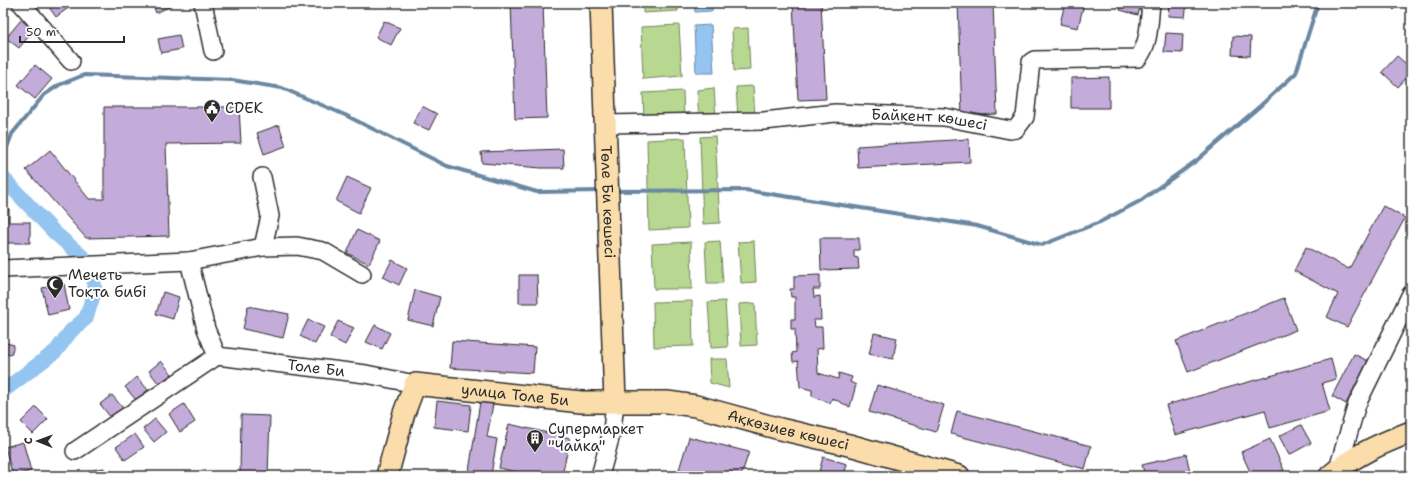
<svg xmlns="http://www.w3.org/2000/svg" width="1414" height="479" viewBox="0 0 1414 479" font-family="'Shantell Sans',sans-serif">
  <style>
    .green { fill: #b8d891; stroke: #72825e }
    .water { fill: #94c4f0; stroke: #6a87a1 }
    .lines { fill: none; stroke-linecap: round; stroke-linejoin: round }
    .stream { stroke: #6a87a1; stroke-width: 4 }
    .canal { stroke: #94c4f0; stroke-width: 15 }
    .building { fill: #c3abda; stroke: #2b2b2b }
    .minor-casing { stroke: #2b2b2b; stroke-width: 20 }
    .major-casing { stroke: #2b2b2b; stroke-width: 24 }
    .minor { stroke: #fff; stroke-width: 17 }
    .major { stroke: #fbddab; stroke-width: 21 }
    .labels { text-anchor: middle; dominant-baseline: central; stroke-width: 4; stroke-linejoin: round; paint-order: stroke }
    .poi-label { font-size: 15px; fill: #2b2b2b; stroke: #fff; text-anchor: start }
    .street-label { font-size: 15px; fill: #2b2b2b; stroke: #fff }
  </style>
  <rect width="100%" height="100%" fill="#fff"/>
  <filter id="ink" filterUnits="userSpaceOnUse"><feTurbulence type="fractalNoise" baseFrequency=".025" numOctaves="2"/><feDisplacementMap in="SourceGraphic" scale="8" xChannelSelector="R" yChannelSelector="G"/><feConvolveMatrix kernelMatrix="1 2 1 2 8 2 1 2 1" color-interpolation-filters="sRGB"/></filter>
  <g filter="url(#ink)">
    <path class="green" d="M 643,3 L 678,3 L 678,11 L 643,13 Z
      M 679,25 L 682,76 L 643,79 L 641,27 Z
      M 748,28 L 750,70 L 734,71 L 732,29 Z
      M 753,86 L 755,116 L 738,118 L 736,87 Z
      M 714,88 L 716,118 L 699,120 L 697,90 Z
      M 683,91 L 684,119 L 644,121 L 643,93 Z
      M 715,136 L 720,223 L 703,224 L 700,137 Z
      M 685,138 L 688,228 L 649,230 L 647,140 Z
      M 720,241 L 723,283 L 707,283 L 705,242 Z
      M 754,241 L 756,282 L 741,283 L 738,242 Z
      M 691,242 L 692,289 L 654,289 L 652,244 Z
      M 692,301 L 693,346 L 654,347 L 653,302 Z
      M 725,301 L 728,347 L 711,348 L 708,302 Z
      M 755,303 L 757,345 L 741,346 L 739,304 Z
      M 709,359 L 727,359 L 729,388 L 710,383 Z"/>
    <path class="water" d="M 694,3 L 712,3 L 712,11 L 695,12 Z
      M 711,25 L 714,73 L 696,73 L 694,26 Z"/>
    <g class="lines">
      <path class="stream" d="M 3,158 L 12,134 L 44,95 L 59,85 L 84,75 L 232,80 L 282,88 L 345,115 L 447,166 L 537,192 L 602,191
        M 613,191 L 745,190 L 977,226 L 1042,245 L 1100,222 L 1140,201 L 1196,161 L 1260,106 L 1296,73 L 1318,3"/>
      <path class="canal" d="M 3,178 L 55,233 L 85,259 L 92,272 L 95,290 L 86,318 L 71,331 L 56,351 L 3,391"/>
    </g>
    <path class="building" d="M 46,3 L 69,3 L 71,6 L 56,17 Z
      M 152,3 L 175,3 L 175,4 L 156,13 Z
      M 511,3 L 543,3 L 547,118 L 515,119 Z
      M 793,3 L 821,3 L 826,99 L 798,100 Z
      M 958,3 L 993,3 L 997,114 L 962,116 Z
      M 1065,3 L 1084,3 L 1078,28 L 1060,24 Z
      M 1122,3 L 1141,3 L 1138,15 L 1120,10 Z
      M 1169,3 L 1187,3 L 1185,17 L 1168,16 Z
      M 1387,3 L 1400,3 L 1394,10 Z
      M 21,20 L 34,30 L 19,48 L 6,38 Z
      M 384,21 L 400,28 L 391,45 L 376,37 Z
      M 1166,33 L 1183,34 L 1182,53 L 1164,52 Z
      M 179,35 L 182,49 L 161,53 L 158,39 Z
      M 1233,36 L 1251,37 L 1250,56 L 1232,55 Z
      M 1397,56 L 1411,68 L 1411,73 L 1398,87 L 1382,72 Z
      M 35,65 L 52,79 L 35,99 L 18,85 Z
      M 1109,77 L 1109,108 L 1071,108 L 1071,78 Z
      M 422,106 L 437,114 L 429,130 L 413,123 Z
      M 104,107 L 239,107 L 241,143 L 166,144 L 169,236 L 86,238 L 26,170 L 50,150 L 89,199 L 104,199 Z
      M 279,125 L 286,146 L 264,154 L 257,133 Z
      M 969,139 L 970,162 L 858,168 L 857,146 Z
      M 563,149 L 564,168 L 541,168 L 482,163 L 481,152 Z
      M 347,177 L 371,188 L 359,213 L 336,201 Z
      M 1383,206 L 1405,218 L 1347,327 L 1327,317 L 1338,294 L 1294,271 L 1306,247 L 1349,269 Z
      M 3,209 L 9,209 L 9,222 L 30,222 L 30,243 L 3,243 Z
      M 357,230 L 380,241 L 369,264 L 347,253 Z
      M 820,238 L 859,238 L 859,250 L 854,250 L 854,257 L 858,258 L 859,269 L 821,270 Z
      M 392,260 L 407,268 L 399,285 L 383,277 Z
      M 519,275 L 537,275 L 538,303 L 519,303 Z
      M 820,275 L 820,289 L 813,289 L 814,297 L 820,296 L 821,320 L 814,320 L 815,327 L 822,327 L 823,348 L 817,349 L 818,373 L 838,379 L 839,373 L 852,377 L 850,382 L 856,385 L 850,407 L 832,398 L 830,403 L 812,396 L 812,390 L 800,387 L 798,361 L 793,362 L 792,353 L 796,352 L 795,329 L 791,329 L 791,319 L 795,319 L 795,297 L 791,297 L 790,289 L 794,289 L 794,276 Z
      M 64,284 L 69,310 L 48,315 L 42,288 Z
      M 415,290 L 440,297 L 433,326 L 408,320 Z
      M 163,292 L 179,297 L 173,319 L 156,314 Z
      M 1284,298 L 1296,330 L 1188,372 L 1176,341 Z
      M 248,306 L 289,314 L 283,338 L 243,329 Z
      M 308,320 L 324,327 L 315,344 L 300,336 Z
      M 338,321 L 354,328 L 345,345 L 330,337 Z
      M 375,325 L 390,333 L 382,349 L 366,342 Z
      M 874,333 L 897,338 L 893,359 L 869,354 Z
      M 452,341 L 535,347 L 533,373 L 450,368 Z
      M 3,342 L 14,345 L 11,355 L 3,353 Z
      M 1354,354 L 1368,361 L 1346,404 L 1332,396 Z
      M 1331,359 L 1336,379 L 1322,383 L 1330,411 L 1270,428 L 1265,410 L 1175,435 L 1166,405 Z
      M 161,361 L 172,374 L 159,384 L 149,371 Z
      M 137,377 L 148,390 L 136,400 L 125,387 Z
      M 877,385 L 944,405 L 936,432 L 869,412 Z
      M 112,395 L 123,408 L 111,418 L 100,404 Z
      M 437,401 L 471,405 L 468,431 L 434,427 Z
      M 480,402 L 493,404 L 487,437 L 497,439 L 491,475 L 469,471 Z
      M 184,404 L 195,422 L 180,432 L 169,414 Z
      M 36,407 L 48,419 L 33,434 L 21,422 Z
      M 957,411 L 1091,446 L 1085,469 L 951,434 Z
      M 241,415 L 270,416 L 268,476 L 240,476 Z
      M 155,419 L 166,432 L 154,442 L 143,429 Z
      M 509,424 L 570,438 L 562,476 L 534,476 L 499,468 Z
      M 1301,425 L 1311,443 L 1289,455 L 1279,436 Z
      M 135,434 L 144,447 L 125,460 L 116,447 Z
      M 689,437 L 749,452 L 741,476 L 677,476 Z
      M 1270,439 L 1284,470 L 1272,476 L 1252,476 L 1241,452 Z
      M 23,442 L 31,471 L 13,476 L 5,447 Z
      M 1186,454 L 1191,476 L 1145,476 L 1142,465 Z
      M 823,457 L 847,464 L 844,476 L 818,476 Z
      M 104,468 L 105,476 L 91,476 L 90,470 Z
      M 1403,470 L 1408,476 L 1394,476 Z
      M 69,473 L 70,476 L 61,476 Z"/>
    <g class="lines">
      <g class="minor-casing">
        <g id="minor">
          <path d="M 21,3 L 71,61"/>
          <path d="M 203,3 L 213,51"/>
          <path id="s1" d="M 606,124 L 764,121 L 835,113 L 944,117 L 1010,130 L 1016,129 L 1025,117 L 1031,62 L 1034,60 L 1138,58 C 1150,44 1149,20 1151,3"/>
          <path d="M 263,247 L 297,246 L 323,251 L 362,274"/>
          <path d="M 189,261 L 206,329 L 217,356"/>
          <path d="M 3,269 L 189,261 L 263,247 L 270,216 L 262,177"/>
          <path id="s2" d="M 217,356 L 366,374 L 415,384"/>
          <path d="M 75,451 L 217,356"/>
          <path d="M 1338,469 L 1357,404 L 1411,294"/>
          <path d="M 600,476 L 612,431 L 615,402"/>
        </g>
      </g>
      <g class="major-casing">
        <g id="major">
          <path id="s3" d="M 601,3 L 615,402"/>
          <path id="s4" d="M 387,476 L 404,413 L 415,384 L 581,402 L 667,402 L 696,406 L 780,429 L 853,446 L 959,476"/>
          <path d="M 1330,476 C 1354,455 1382,443 1411,432"/>
        </g>
      </g>
      <use href="#minor" class="minor"/>
      <use href="#major" class="major"/>
    </g>
  </g>
  <defs>
    <g id="civic-pin" transform="scale(0.9)"><path d="M0 17L-7.5 6A9.5 9.5 0 1 1 7.5 6Z" fill="#2b2b2b" stroke="#fff"/><path d="M-.6-6.5H3V-4.5H.6V-3L4-1V1h2V6H-6V1h2V-1L-.6-3ZM-1.2 2.5V6h2.4V2.5Z" fill="#fff"/></g>
    <g id="mosque-pin" transform="scale(0.9)"><path d="M0 17L-7.5 6A9.5 9.5 0 1 1 7.5 6Z" fill="#2b2b2b" stroke="#fff"/><path d="M3.5-4.9A6 6 0 1 0 3.5 4.9A5 5 0 1 1 3.5-4.9Z" fill="#fff"/></g>
    <g id="building-pin" transform="scale(0.9)"><path d="M0 17L-7.5 6A9.5 9.5 0 1 1 7.5 6Z" fill="#2b2b2b" stroke="#fff"/><path d="M-4-6H4V6H1V3H-1V6H-4ZM-2.5-4.3h1.7v1.8h-1.7ZM.8-4.3h1.7v1.8H.8ZM-2.5-1h1.7V.8h-1.7ZM.8-1h1.7V.8H.8Z" fill="#fff"/></g>
  </defs>
  <g fill-rule="evenodd">
    <use href="#civic-pin" x="212" y="108"/>
    <use href="#mosque-pin" x="55" y="284"/>
    <use href="#building-pin" x="535" y="438"/>
  </g>
  <g class="labels">
    <g class="poi-label">
      <text x="225" y="108">CDEK</text>
      <text x="68" y="275">Мечеть<tspan x="68" dy="17">Тоқта бибі</tspan></text>
      <text x="548" y="429">Супермаркет<tspan x="548" dy="17">"Чайка"</tspan></text>
    </g>
    <g class="street-label">
      <text stroke="none"><textPath href="#s1" startOffset="324">Байкент көшесі</textPath></text>
      <text stroke="none"><textPath href="#s3" startOffset="199">Төле Би көшесі</textPath></text>
      <text stroke="none"><textPath href="#s2" startOffset="100">Толе Би</textPath></text>
      <text stroke="none"><textPath href="#s4" startOffset="197">улица Толе Би</textPath></text>
      <text stroke="none"><textPath href="#s4" startOffset="474">Ақкөзиев көшесі</textPath></text>
    </g>
  </g>
  <rect width="1414" height="479" fill="none" stroke="#fff" stroke-width="16"/>
  <rect x="8" y="8" width="1398" height="463" fill="none" stroke="#2b2b2b" stroke-width="1.5" filter="url(#ink)"/>
  <g transform="translate(38 441) rotate(271)" stroke="#ffffff" stroke-width="3" paint-order="stroke">
  <path d="M0-3L7 15L0 10L-7 15Z" fill="#2b2b2b"/>
  <text y="-6" font-size="11" font-weight="bold" text-anchor="middle" fill="#2b2b2b">С</text>
  </g>
  <path d="M20 36v6h104v-6" fill="none" stroke="#2b2b2b" stroke-width="2"/>
  <text x="26" y="36" font-size="12" fill="#2b2b2b" stroke="#ffffff" stroke-width="3" paint-order="stroke">50 m</text>
</svg>
